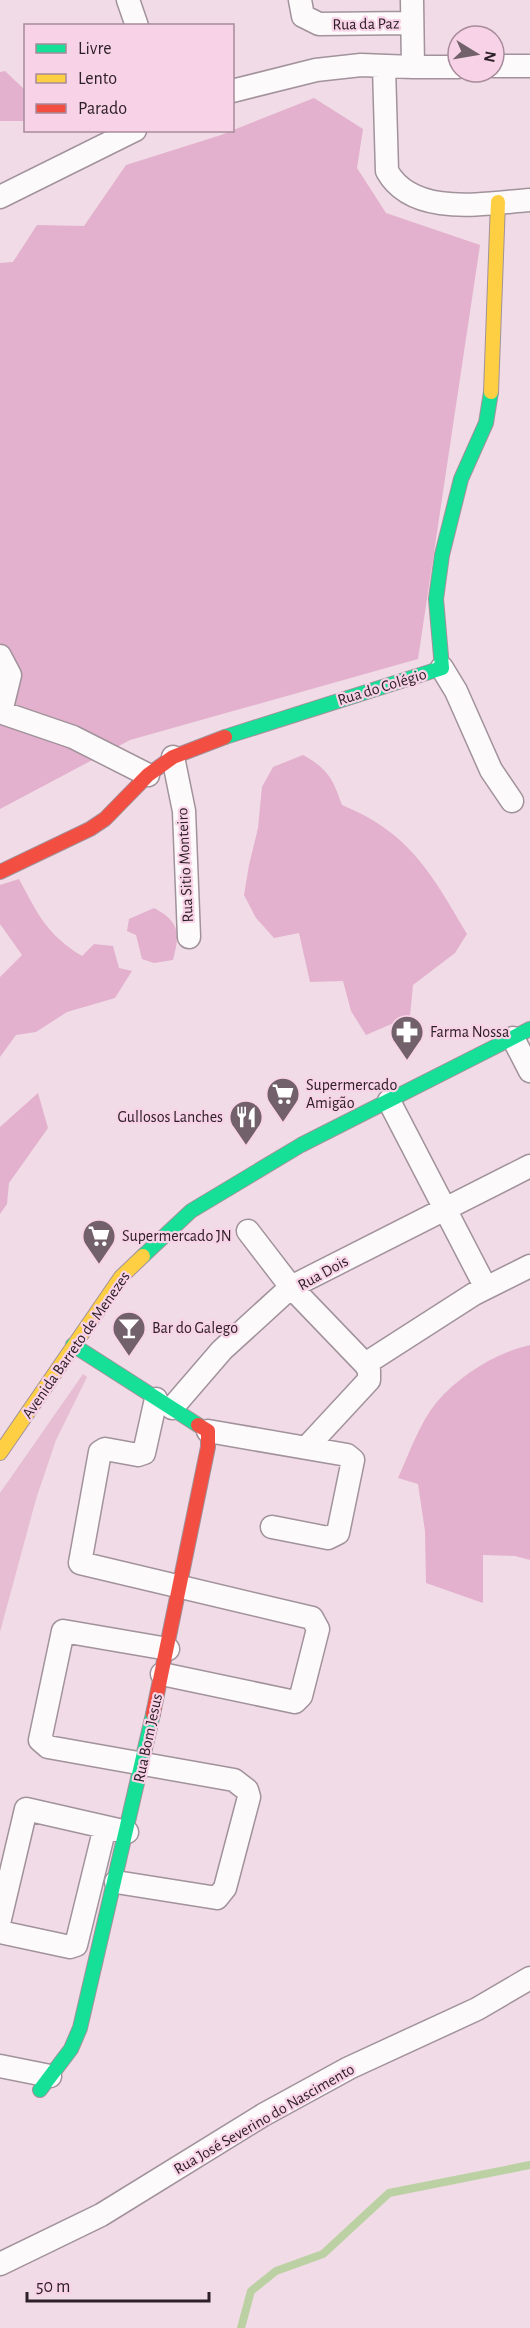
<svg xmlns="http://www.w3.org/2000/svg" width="530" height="2328" viewBox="0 0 530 2328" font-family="'Alegreya Sans',sans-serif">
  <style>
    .green { fill: #e6bdd3 }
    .forest { fill: #e3b1cd }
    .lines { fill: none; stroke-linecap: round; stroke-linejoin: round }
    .stream { stroke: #bcd1a3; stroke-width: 8 }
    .street-casing { stroke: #a1929b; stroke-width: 25 }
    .fast-casing { stroke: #a1929b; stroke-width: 16 }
    .slow-casing { stroke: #a1929b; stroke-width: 16 }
    .jam-casing { stroke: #a1929b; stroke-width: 16 }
    .street { stroke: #fdfafb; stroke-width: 22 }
    .fast { stroke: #16e098; stroke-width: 14 }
    .slow { stroke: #ffcf43; stroke-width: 14 }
    .jam { stroke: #f24e42; stroke-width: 14 }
    .labels { text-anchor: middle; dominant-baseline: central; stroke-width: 4.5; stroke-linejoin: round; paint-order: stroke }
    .street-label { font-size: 16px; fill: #2e2028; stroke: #f8d3e7 }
    .poi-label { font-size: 16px; fill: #2e2028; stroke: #f8d3e7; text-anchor: start }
  </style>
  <rect width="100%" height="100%" fill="#f0dbe6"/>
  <path class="green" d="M 83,1374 L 87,1377 L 56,1440 L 36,1499 L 0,1632 L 0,1493 Z"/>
  <path class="forest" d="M 5,71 L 25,90 L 25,121 L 0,121 L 0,72 Z
    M 314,98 L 363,129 L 357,168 L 386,213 L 480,245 L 418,659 L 130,740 L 0,809 L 0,263 L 13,262 L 37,225 L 84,226 L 126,165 L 221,135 Z
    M 303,755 C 328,769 333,779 342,805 C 410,833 431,873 467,934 L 455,953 L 413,985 L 410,1016 L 366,1035 L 351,1011 L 343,981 L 310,982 L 299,933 L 274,938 L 256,918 L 244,895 L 249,865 L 258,828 L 262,787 L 273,767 Z
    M 19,879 C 38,914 46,934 82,956 L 94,944 L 113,946 L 119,968 L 132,971 L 115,998 L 67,1012 L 36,1032 L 16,1035 L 0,1057 L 0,977 L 22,955 L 0,924 L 0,885 Z
    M 154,908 C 180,922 180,933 173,960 L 154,963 L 142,959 L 136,935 L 127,931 L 129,919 Z
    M 38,1093 L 48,1128 L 9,1183 L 7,1204 L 0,1214 L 0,1127 Z
    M 530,1345 L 530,1560 L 515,1556 L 483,1555 L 483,1603 L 426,1583 L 425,1531 L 418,1484 L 398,1478 C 409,1454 419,1424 436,1403 C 459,1376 495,1353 530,1345 Z"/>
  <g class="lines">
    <path class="stream" d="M 241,2328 L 251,2291 L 276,2271 L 323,2254 L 389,2193 L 530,2165"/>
    <g class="street-casing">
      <path id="street" d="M 128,0 L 137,26
        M 300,0 L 303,16 L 319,24 L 412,23
        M 412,0 L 413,67 L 458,67
        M 494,66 L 530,66
        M 384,67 L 387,171 C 413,218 486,203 530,200
        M 232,91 L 316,70 L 361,65 L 413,67
        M 0,197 L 135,130
        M 0,656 L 10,675 L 1,712
        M 442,668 L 456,691 L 491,770 L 512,801
        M 0,712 L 73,737 L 148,775
        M 173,757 L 184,811 L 189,937
        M 513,1038 L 530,1071
        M 389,1101 L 486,1288
        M 248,1231 L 291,1287 L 365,1364
        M 156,1399 L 144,1453 L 138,1455 L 105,1449 L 100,1452 L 80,1563 L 312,1618 L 318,1629 L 301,1696 L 295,1702 L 162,1674
        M 172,1408 L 222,1350 L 291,1287 L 530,1166
        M 208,1431 L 347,1455 L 353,1460 L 338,1533 L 328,1538 L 272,1527
        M 306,1448 L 369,1380 L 369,1370 L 365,1364 L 474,1294 L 530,1266
        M 116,1882 L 217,1898 L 225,1888 L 249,1797 L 247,1790 L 234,1780 L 48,1747 L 40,1740 L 63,1631 L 168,1649
        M 0,1919 L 26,1809 L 127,1832
        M 0,1932 L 70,1947 L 76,1945 L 105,1827
        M 0,2066 L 50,2076
        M 0,2264 L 101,2215 L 263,2115 L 349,2068 L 477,2009 L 530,1978"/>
    </g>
    <g class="fast-casing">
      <path id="fast" d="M 225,737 L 442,668 L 436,599 L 442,555 L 461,479 L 486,423 L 491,392
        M 143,1256 L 191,1211 L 301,1145 L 530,1029
        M 73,1345 L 198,1425
        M 40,2090 L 71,2049 L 80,2028 L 153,1714"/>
    </g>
    <g class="slow-casing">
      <path id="slow" d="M 491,392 L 498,202
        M 0,1453 L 121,1277 L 143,1256"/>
    </g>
    <g class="jam-casing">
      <path id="jam" d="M 0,872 L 90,829 L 105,819 L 148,775 L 173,757 L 225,737
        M 153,1714 L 208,1447 L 208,1431 L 198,1425"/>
    </g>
    <use href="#street" class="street"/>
    <use href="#fast" class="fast"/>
    <use href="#slow" class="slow"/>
    <use href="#jam" class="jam"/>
  </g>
  <defs>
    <g id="pharmacy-pin" transform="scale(1.725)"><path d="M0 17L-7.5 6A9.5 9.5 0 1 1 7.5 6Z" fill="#72616a" stroke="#f8d3e7"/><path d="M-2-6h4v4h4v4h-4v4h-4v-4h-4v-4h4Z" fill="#fff"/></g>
    <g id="supermarket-pin" transform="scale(1.725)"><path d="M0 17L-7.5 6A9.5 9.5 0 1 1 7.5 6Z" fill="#72616a" stroke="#f8d3e7"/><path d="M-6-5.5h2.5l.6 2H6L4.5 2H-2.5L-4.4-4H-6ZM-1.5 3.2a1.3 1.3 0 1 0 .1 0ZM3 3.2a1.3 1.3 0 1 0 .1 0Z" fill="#fff"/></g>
    <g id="restaurant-pin" transform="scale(1.725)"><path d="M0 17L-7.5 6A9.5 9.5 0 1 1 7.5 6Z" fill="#72616a" stroke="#f8d3e7"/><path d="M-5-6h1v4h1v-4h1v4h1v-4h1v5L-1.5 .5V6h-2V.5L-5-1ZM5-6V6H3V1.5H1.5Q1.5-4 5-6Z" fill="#fff"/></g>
    <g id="bar-pin" transform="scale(1.725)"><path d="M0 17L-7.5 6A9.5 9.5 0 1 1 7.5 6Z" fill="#72616a" stroke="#f8d3e7"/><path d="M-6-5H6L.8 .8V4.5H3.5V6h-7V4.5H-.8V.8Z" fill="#fff"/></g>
  </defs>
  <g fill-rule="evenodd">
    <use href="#pharmacy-pin" x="407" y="1032"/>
    <use href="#supermarket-pin" x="283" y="1094"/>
    <use href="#restaurant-pin" x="246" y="1117"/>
    <use href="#supermarket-pin" x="99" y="1236"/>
    <use href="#bar-pin" x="129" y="1328"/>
  </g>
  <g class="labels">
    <g class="street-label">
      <text transform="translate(366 24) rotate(-1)">Rua da Paz</text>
      <text transform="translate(382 687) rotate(-17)">Rua do Colégio</text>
      <text transform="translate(185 865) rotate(-93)">Rua Sitio Monteiro</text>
      <text transform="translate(323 1273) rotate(-29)">Rua Dois</text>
      <text transform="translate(76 1345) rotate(-55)">Avenida Barreto de Menezes</text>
      <text transform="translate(148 1738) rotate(-78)">Rua Bom Jesus</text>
      <text transform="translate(264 2119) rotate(-30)">Rua José Severino do Nascimento</text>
    </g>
    <g class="poi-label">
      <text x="430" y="1032">Farma Nossa</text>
      <text x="306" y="1085">Supermercado<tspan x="306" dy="18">Amigão</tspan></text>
      <text x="223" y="1117" text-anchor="end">Gullosos Lanches</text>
      <text x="122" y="1236">Supermercado JN</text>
      <text x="152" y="1328">Bar do Galego</text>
    </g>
  </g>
  <rect x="24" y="24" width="210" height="108" fill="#f8d3e7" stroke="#a78b9b" stroke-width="1.5"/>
  <rect x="36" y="44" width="30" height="9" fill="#16e098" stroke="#a78b9b" stroke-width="1.5"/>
  <text x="78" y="54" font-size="18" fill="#2e2028">Livre</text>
  <rect x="36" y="74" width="30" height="9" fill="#ffcf43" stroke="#a78b9b" stroke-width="1.5"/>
  <text x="78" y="84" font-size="18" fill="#2e2028">Lento</text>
  <rect x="36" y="104" width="30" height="9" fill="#f24e42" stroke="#a78b9b" stroke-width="1.5"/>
  <text x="78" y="114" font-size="18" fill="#2e2028">Parado</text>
  <g transform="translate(476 54) rotate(101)"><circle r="28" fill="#f8d3e7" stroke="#a78b9b" stroke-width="1.5"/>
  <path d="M0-4.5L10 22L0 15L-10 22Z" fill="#72616a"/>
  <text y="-9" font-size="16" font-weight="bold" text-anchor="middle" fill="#2e2028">N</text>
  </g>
  <path d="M27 2292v9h182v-9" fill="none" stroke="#2e2028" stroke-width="3"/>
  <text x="36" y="2292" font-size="18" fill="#2e2028" stroke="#f8d3e7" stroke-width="4.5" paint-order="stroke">50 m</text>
</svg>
